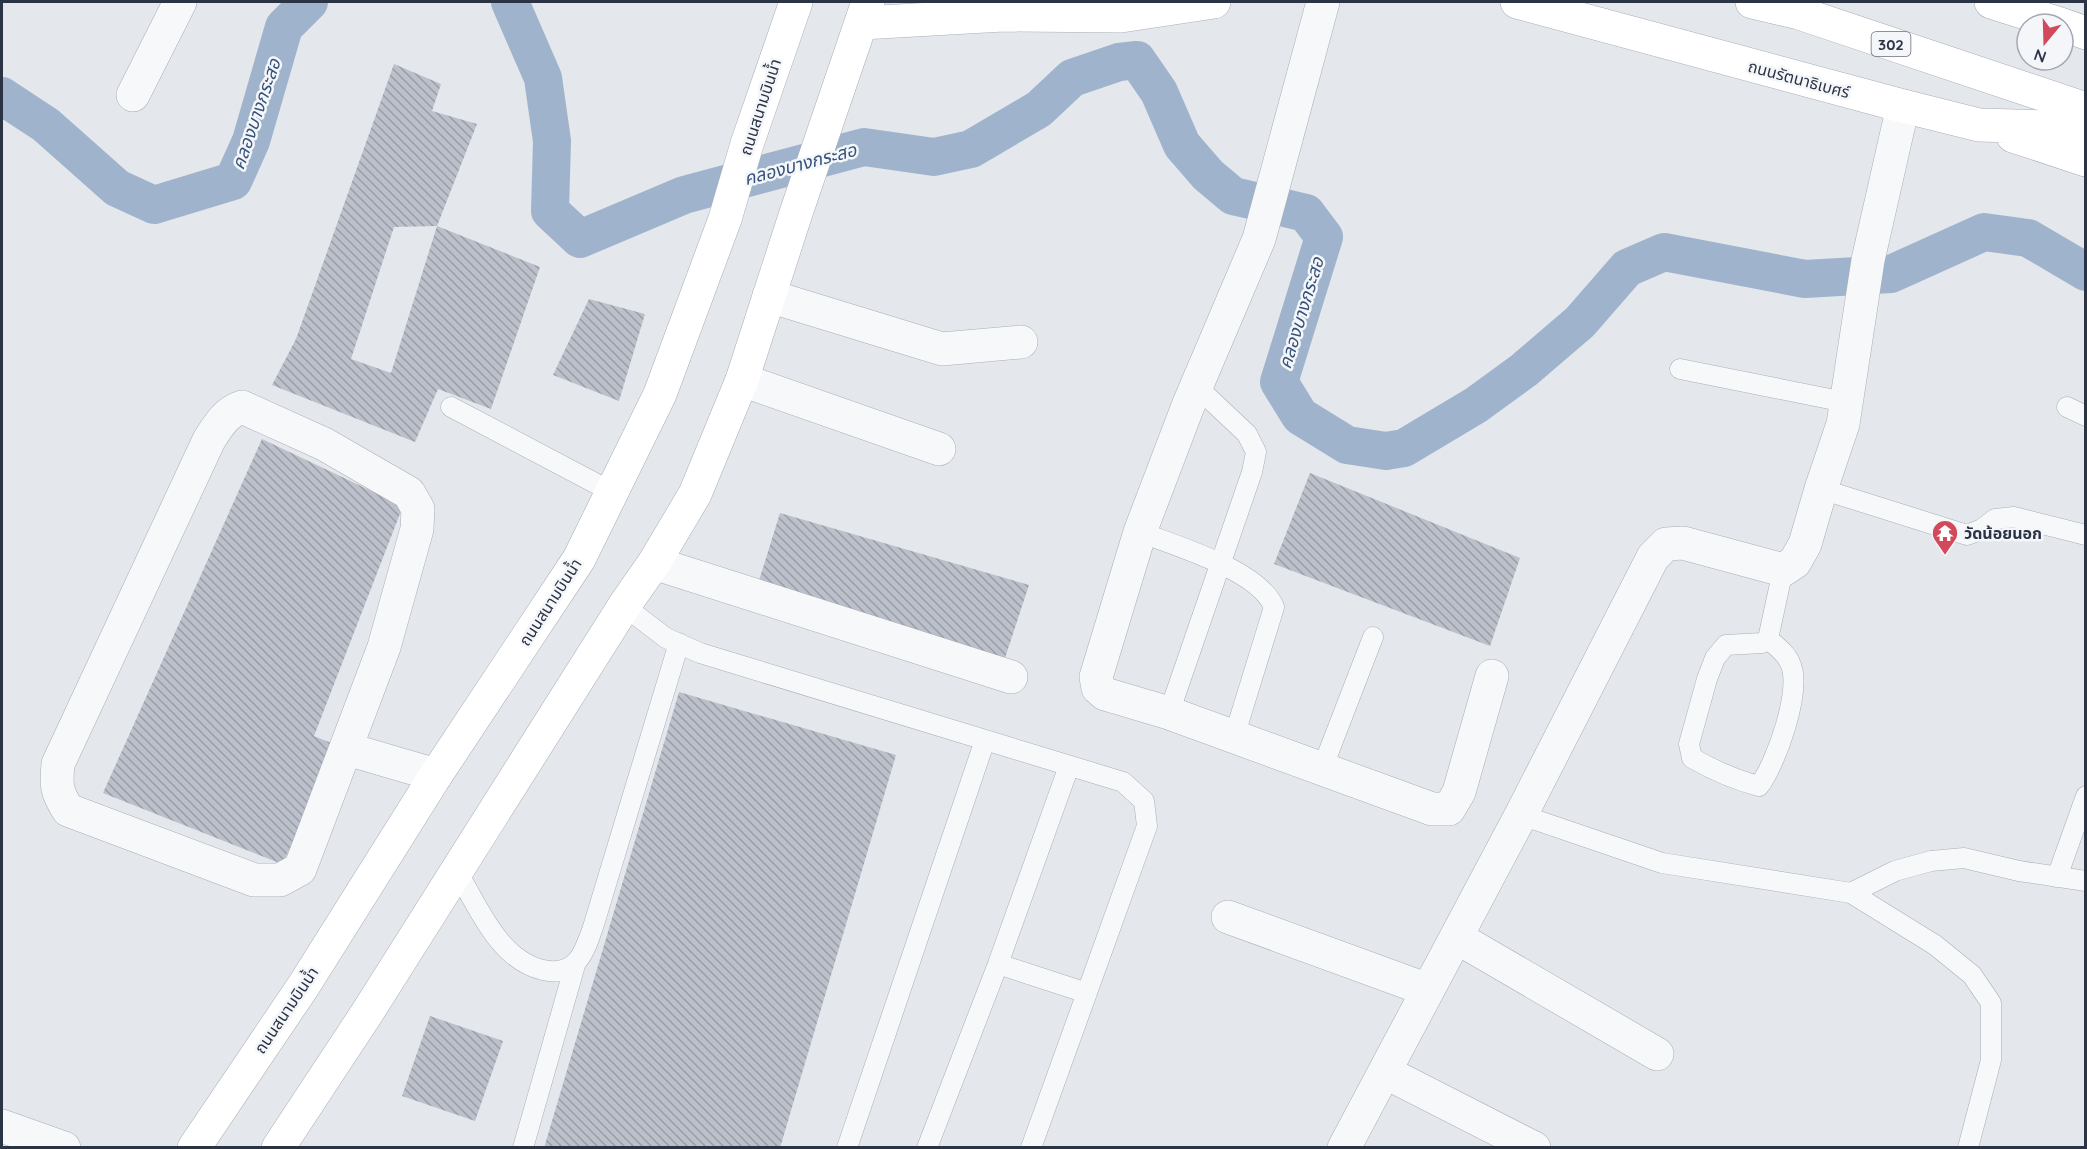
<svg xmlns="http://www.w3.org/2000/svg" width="2087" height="1149" viewBox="0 0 2087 1149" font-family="Quicksand,'Noto Sans Thai',sans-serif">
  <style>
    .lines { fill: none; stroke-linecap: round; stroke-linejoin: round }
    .canal { stroke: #9fb4cc; stroke-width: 38 }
    .building { fill: url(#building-back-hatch); fill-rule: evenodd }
    .lane-casing { stroke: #a9aeb7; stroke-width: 21 }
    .street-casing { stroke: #a9aeb7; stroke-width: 34 }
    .secondary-casing { stroke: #a9aeb7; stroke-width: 34 }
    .primary-casing { stroke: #a3abb8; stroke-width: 34 }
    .lane { stroke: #f7f8fa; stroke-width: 20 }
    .street { stroke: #f7f8fa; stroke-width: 33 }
    .secondary { stroke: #fff; stroke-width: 33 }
    .primary { stroke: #fff; stroke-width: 33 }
    .labels { text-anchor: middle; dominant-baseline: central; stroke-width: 5; stroke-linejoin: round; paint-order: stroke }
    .shield { fill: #f4f6f9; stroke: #676e7b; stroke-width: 1.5 }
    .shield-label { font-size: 15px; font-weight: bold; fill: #2b3445 }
    .street-label { font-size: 16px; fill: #2b3445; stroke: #f4f6f9 }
    .poi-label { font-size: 16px; font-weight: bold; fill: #2b3445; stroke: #f4f6f9; text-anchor: start }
    .water-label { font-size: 18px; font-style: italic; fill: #34527a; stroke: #f4f6f9 }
  </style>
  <defs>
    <pattern id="building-back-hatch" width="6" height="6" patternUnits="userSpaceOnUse" patternTransform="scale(1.5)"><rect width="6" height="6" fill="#bbc0ca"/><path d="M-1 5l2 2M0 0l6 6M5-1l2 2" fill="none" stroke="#989da6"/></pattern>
  </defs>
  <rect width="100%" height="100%" fill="#e4e7ec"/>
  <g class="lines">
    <path class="canal" d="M 510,2 L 543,78 L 552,141 L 550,211 L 580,239 L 684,195 L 864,147 L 934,157 L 971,149 L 1039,109 L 1072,78 L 1119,62 L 1137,60 L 1159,92 L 1182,145 L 1208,175 L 1233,196 L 1306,213 L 1324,237 L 1279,382 L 1300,416 L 1347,445 L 1386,451 L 1404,448 L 1476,405 L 1524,370 L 1580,322 L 1627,268 L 1664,252 L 1805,279 L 1891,274 L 1984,232 L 2028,238 L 2086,272
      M 2,96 L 46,125 L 117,188 L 154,205 L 233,181 L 251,141 L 284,27 L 309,2"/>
  </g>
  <path class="building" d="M 394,64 L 441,84 L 432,111 L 477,124 L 437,226 L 540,267 L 491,409 L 438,389 L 415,442 L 272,385 L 296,339 ZM 437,226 L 391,373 L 351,359 L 394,227 Z
    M 589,299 L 645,314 L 619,401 L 553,375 Z
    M 262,439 L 403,506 L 314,736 L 341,747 L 282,864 L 103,793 Z
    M 1310,473 L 1520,558 L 1490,646 L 1274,564 Z
    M 780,513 L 1029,585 L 1004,661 L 757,587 Z
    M 679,692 L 896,755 L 780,1148 L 544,1148 Z
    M 430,1016 L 503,1041 L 475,1121 L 402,1096 Z"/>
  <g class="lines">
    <g class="lane-casing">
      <path id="lane" d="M 1680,369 L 1845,402
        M 451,407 L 612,492
        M 2067,407 L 2086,416
        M 1821,489 L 1967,535 L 1982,529 L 1995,519 L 2014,517 L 2086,535
        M 1140,532 C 1176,546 1259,570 1274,607 L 1234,737
        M 624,606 L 666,638 L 700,653 L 1123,782 L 1144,801 L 1147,826 L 1031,1148
        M 1768,639 C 1776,646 1786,653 1790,663 C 1803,688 1776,764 1759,786 C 1735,780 1713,770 1692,758 L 1689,744 L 1707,679 L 1715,658 L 1726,645 L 1762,643 L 1768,639 L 1783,570
        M 1169,713 L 1252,472 L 1256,452 L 1247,434 L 1196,386
        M 1322,769 L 1373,637
        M 1521,815 L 1662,863 L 1851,893 L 1895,871 L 1931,861 L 1964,858 L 2019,871 L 2086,881
        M 457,871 C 478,907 499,960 543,970 C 577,978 585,951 594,924 L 679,643
        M 2057,877 L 2086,796
        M 1851,893 L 1935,945 L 1972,975 L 1991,1003 L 1991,1060 L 1968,1148
        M 998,964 L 1087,993
        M 523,1148 L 575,965
        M 847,1148 L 985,740
        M 927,1148 L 998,964 L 1069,766"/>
    </g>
    <g class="street-casing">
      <path id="street" d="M 1323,2 L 1259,239 L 1188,406 L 1140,532 L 1096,677 L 1098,688 L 1105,694 L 1169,713 L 1432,809 L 1449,809 L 1459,792 L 1492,676
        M 133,95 L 180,2
        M 769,296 L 942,349 L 1021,342
        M 742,380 L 939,449
        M 242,407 L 324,444 L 409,493 L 418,509 L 417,529 L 384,647 L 300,869 L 280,880 L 254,880 L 68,810 C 56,791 56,785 58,764 L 209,440 C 218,426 226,412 242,407 Z
        M 654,563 L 1011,677
        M 347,749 L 436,775
        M 1228,917 L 1428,990
        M 1456,937 L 1657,1054
        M 1385,1072 L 1534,1148
        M 2,1126 L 64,1148
        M 1344,1148 L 1521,815 L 1653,557 L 1666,544 L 1683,543 L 1783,570 L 1795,562 L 1805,544 L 1821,489 L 1843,424 L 1868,260 L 1903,106"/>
    </g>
    <g class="secondary-casing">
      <path id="secondary" d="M 1517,2 L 1903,106 L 1979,125 L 2086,128
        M 862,23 L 1003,15 L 1121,16 L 1214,2
        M 2013,136 L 2086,160
        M 194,1148 L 304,985 L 436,775 L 579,559 L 660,394 L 725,219 L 747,144 L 796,2
        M 278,1148 L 367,1013 L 624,606 L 654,563 L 695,494 L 742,380 L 796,213 L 868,2"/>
    </g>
    <g class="primary-casing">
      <path id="primary" d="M 1752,2 L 1799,13 L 2086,109
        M 1991,2 L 2060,24
        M 2063,25 L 2086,33"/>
    </g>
    <use href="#lane" class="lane"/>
    <use href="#street" class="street"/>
    <use href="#secondary" class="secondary"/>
    <use href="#primary" class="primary"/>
  </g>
  <defs>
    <g id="temple-pin" transform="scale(1.35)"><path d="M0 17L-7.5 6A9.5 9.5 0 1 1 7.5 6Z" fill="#d1495b" stroke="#f4f6f9"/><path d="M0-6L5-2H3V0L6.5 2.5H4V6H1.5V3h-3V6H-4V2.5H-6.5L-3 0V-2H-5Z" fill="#fff"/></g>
  </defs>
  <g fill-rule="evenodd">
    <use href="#temple-pin" x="1945" y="533"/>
  </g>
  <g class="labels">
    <rect class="shield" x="1871.5" y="32" width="39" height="24" rx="4.5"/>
    <g class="shield-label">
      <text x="1891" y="44">302</text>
    </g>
    <g class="street-label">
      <text transform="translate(1799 79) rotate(15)">ถนนรัตนาธิเบศร์</text>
      <text transform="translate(760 107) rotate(-72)">ถนนสนามบินน้ำ</text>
      <text transform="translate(550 602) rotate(-57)">ถนนสนามบินน้ำ</text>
      <text transform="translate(286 1010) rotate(-56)">ถนนสนามบินน้ำ</text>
    </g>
    <g class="poi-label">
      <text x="1964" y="533">วัดน้อยนอก</text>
    </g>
    <g class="water-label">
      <text transform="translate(256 114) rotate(-71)">คลองบางกระสอ</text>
      <text transform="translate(800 164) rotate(-15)">คลองบางกระสอ</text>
      <text transform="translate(1301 313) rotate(-73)">คลองบางกระสอ</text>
    </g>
  </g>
  <rect width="2087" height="1149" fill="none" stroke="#2b3445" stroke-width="6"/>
  <g transform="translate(2045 42) rotate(199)"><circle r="28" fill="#f4f6f9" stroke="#a4a8b1" stroke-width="1.5"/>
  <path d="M0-4.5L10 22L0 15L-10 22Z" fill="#d1495b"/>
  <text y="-9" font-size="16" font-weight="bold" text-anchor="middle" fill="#2b3445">N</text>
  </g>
</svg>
